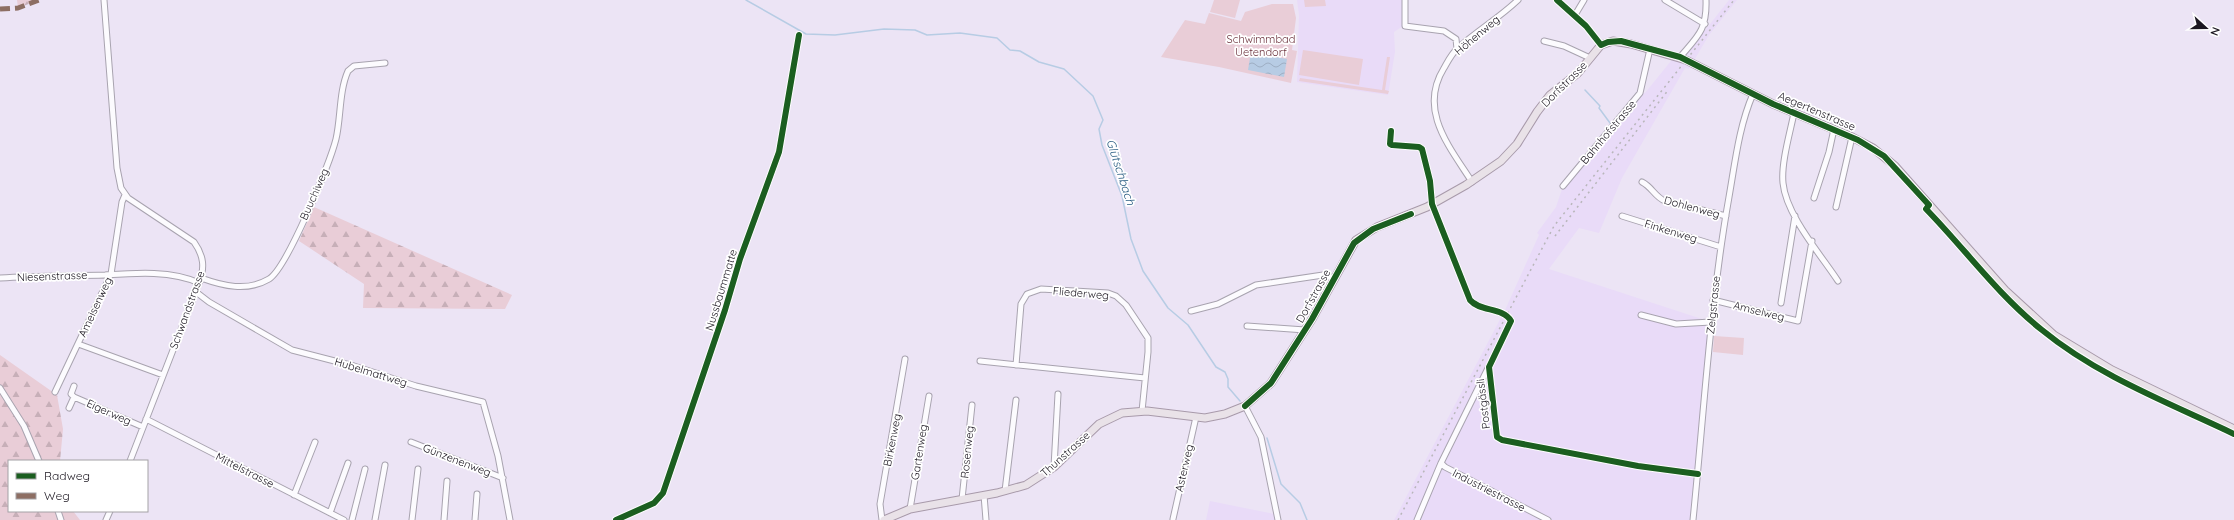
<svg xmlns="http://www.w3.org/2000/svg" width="2234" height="520" viewBox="0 0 2234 520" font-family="Quicksand,sans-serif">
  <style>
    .built { fill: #e9dbf8 }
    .forest { fill: url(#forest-firs) }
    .green { fill: #e9cdd7 }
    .water { fill: url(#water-waves) }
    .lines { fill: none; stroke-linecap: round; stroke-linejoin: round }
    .stream { stroke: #b7cce4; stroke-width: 1.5 }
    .minor-casing { stroke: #a8a3af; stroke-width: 7 }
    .major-casing { stroke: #a89aaa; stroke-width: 9 }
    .minor { stroke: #fcfbfe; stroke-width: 5 }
    .major { stroke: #e9e2e8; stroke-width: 7 }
    .rail { stroke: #b8b6ba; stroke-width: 1.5; stroke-dasharray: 2 4; stroke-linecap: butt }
    .quiet { stroke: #8d6e63; stroke-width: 5; stroke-dasharray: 10 5; stroke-linecap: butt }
    .cycleway-casing { stroke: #fff; stroke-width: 8 }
    .cycleway { stroke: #1b5e20; stroke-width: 6 }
    .labels { text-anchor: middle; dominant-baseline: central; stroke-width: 3.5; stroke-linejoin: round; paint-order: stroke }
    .street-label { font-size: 11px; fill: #1b1620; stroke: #fff }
    .park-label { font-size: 11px; fill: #6a303b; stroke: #fff }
    .water-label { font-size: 12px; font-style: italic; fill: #285b81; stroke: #fff }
  </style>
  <defs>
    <pattern id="forest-firs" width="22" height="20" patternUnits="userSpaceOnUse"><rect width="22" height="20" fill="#e9cdd7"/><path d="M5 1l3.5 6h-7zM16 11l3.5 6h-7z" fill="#c7afb8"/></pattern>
    <pattern id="water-waves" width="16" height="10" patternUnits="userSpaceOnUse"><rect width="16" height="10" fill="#b7cce4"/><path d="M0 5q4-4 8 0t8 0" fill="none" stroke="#9daec3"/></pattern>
  </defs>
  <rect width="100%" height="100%" fill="#ece4f5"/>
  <path class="built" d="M 1297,0 L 1402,0 L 1403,26 L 1394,32 L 1395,52 L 1388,95 L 1297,82 L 1299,15 Z
    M 1729,0 L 1737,0 L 1709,35 L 1689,69 L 1685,68 L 1622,178 L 1599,233 L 1579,228 L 1549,269 L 1711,322 L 1693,520 L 1394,520 L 1505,310 L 1539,235 L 1537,233 L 1556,207 L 1563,186 L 1640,93 L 1645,93 L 1675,56 L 1684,57 Z
    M 1210,501 L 1274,514 L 1275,520 L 1206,520 Z"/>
  <path class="forest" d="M 17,0 L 39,0 L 18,8 Z
    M 314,207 L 512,295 L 505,309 L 363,308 L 364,284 L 299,241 Z
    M 0,355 L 57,395 L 63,429 L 60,461 L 9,461 L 9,511 L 73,511 L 80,520 L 0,520 Z"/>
  <path class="green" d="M 1214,0 L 1240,0 L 1235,18 L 1210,12 Z
    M 1304,0 L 1325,0 L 1326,6 L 1305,7 Z
    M 1272,4 L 1293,4 L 1296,18 L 1292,50 L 1297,51 L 1291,83 L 1219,67 L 1161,57 L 1185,20 L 1205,24 L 1209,13 L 1241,21 L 1245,12 Z
    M 1303,50 L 1363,59 L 1359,85 L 1299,75 Z
    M 1387,57 L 1390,57 L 1385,90 L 1389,91 L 1388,94 L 1299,81 L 1300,78 L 1382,90 Z
    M 1714,336 L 1744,338 L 1743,355 L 1713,352 Z"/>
  <path class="water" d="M 1251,52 L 1287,59 L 1284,77 L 1248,70 Z"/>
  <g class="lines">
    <path class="stream" d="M 746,0 L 806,34 L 835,35 L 884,29 L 915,30 L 927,35 L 960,33 L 997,38 L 1010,50 L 1020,51 L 1039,62 L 1064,69 L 1093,96 L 1103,120 L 1099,129 L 1102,145 L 1122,196 L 1131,239 L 1143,271 L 1168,308 L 1188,325 L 1216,367 L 1225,372 L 1228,379 L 1228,387 L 1240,401
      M 1585,90 L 1600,106 L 1599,108 L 1610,123
      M 1267,438 L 1281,484 L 1300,503 L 1307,520"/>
    <g class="minor-casing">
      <path id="minor" d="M 104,0 L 117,168 L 121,188 L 128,198 L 194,242 C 204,256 205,268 199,283 L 130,461
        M 1405,0 L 1405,26 L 1444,31 L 1456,39 L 1457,49
        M 1557,0 L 1586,26 L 1601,45
        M 1665,0 L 1705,24
        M 1575,15 L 1584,0
        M 1544,41 L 1564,46 L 1590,58
        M 1680,57 C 1698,36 1707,30 1706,0
        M 1794,113 C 1790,133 1781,163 1783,183 C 1786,215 1821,255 1838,281
        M 1391,131 L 1390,144 L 1392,145 L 1419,147 L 1422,149 L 1430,181 L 1432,204 L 1470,300 C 1480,312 1503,307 1511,321 L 1489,367 L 1497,437 L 1502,440 L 1638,466 L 1698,474
        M 1472,182 C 1449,146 1418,110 1444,68 C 1448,61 1452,53 1458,48 C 1477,31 1499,18 1518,0
        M 1642,182 C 1652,187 1655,197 1665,201 L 1726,216
        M 1563,186 L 1640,93 L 1650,49
        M 1814,198 L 1829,152 L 1834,129
        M 1836,207 L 1852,137
        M 1622,216 L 1721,247
        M 0,278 C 35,276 70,276 105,275 C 134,273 172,270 199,283
        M 201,278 C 223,286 247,292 269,279 C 287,268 330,163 336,139 C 341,118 339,91 348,71 L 354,66 L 385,63
        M 196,292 L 209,302 L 292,350 L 354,366 L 416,386 L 483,402 L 498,456 L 510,520
        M 1713,300 L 1798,321 L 1812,241
        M 1781,303 L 1795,216
        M 1191,311 L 1218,304 L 1256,285 L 1323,275 L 1334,278
        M 1641,315 L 1676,324 L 1711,322
        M 1247,326 L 1305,330
        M 81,345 L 163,375
        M 980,361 L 1145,378
        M 1016,365 L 1021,304 L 1027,294 L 1041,289 L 1108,293 L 1116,296 L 1126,305 L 1148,338 L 1148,352 L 1142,411
        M 1488,368 L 1441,463 L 1445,467 L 1548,520
        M 74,386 L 71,394 L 74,397 L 143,427
        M 0,388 L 24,426 L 39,461
        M 55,392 L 111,274 L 122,202 L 125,195
        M 1245,406 L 1261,437 L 1278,520
        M 69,408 L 74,397
        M 146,419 L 344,520
        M 411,442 L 503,478
        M 1054,467 L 1058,394
        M 1005,491 L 1016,400
        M 294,495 L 315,442
        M 984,495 L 986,520
        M 962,499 L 972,405
        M 910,509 L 929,396
        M 58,511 L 61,520
        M 330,513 L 348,463
        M 1173,519 L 1196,417
        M 106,520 L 110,511
        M 352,520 L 365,469
        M 375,520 L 385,465
        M 412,520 L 418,469
        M 444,520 L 447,481
        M 475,520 L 477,494
        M 616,520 L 654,503 L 663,493 L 725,310 L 740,259 L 779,152 L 799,35
        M 882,520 L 880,504 L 905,359
        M 1417,520 L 1441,463
        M 1693,520 C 1704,412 1710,304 1729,197 C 1735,163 1739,126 1753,94"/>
    </g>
    <g class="major-casing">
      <path id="major" d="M 884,520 L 910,509 L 997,493 L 1026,485 L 1054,467 L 1099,424 L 1122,413 L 1147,411 L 1205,418 L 1225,414 L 1245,406 L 1271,383 L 1312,319 L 1356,240 L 1377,227 L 1427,207 L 1466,185 L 1501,161 L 1517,144 L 1537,112 L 1550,95 L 1578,73 L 1601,45 L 1613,41 L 1631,44 L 1686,60 L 1773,104 L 1852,137 L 1873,148 L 1895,166 L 2005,290 L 2054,335 L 2112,370 L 2234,429"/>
    </g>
    <use href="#minor" class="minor"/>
    <use href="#major" class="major"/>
    <path class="rail" d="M 1555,236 L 1669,89
      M 1398,520 L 1554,226 L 1734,0"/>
    <path class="quiet" d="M 0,9 L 18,8 L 39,0"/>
    <g class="cycleway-casing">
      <path id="cycleway" d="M 1557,0 L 1586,26 L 1601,45 L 1608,42 L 1621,41 L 1680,57 L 1773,104 L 1858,140 L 1884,156 L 1929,205 L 1926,209 C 1965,249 1998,295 2042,330 C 2098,376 2169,403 2234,434
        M 1391,131 L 1390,144 L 1392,145 L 1419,147 L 1422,149 L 1430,181 L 1432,204 L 1470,300 C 1480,312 1503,307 1511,321 L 1489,367 L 1497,437 L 1502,440 L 1638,466 L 1698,474
        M 1245,406 L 1271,383 L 1312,319 L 1354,243 L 1373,229 L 1411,214
        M 616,520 L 654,503 L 663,493 L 725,310 L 740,259 L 779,152 L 799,35"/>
    </g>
    <use href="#cycleway" class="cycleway"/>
  </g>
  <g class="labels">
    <g class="street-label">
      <text transform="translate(1477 35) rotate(-40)">Höhenweg</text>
      <text transform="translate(1564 84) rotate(-45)">Dorfstrasse</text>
      <text transform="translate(1817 111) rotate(23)">Aegertenstrasse</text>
      <text transform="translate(1608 132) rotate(-50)">Bahnhofstrasse</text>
      <text transform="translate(314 194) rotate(-66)">Buuchiweg</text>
      <text transform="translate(1692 207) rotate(15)">Dohlenweg</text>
      <text transform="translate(1671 231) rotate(17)">Finkenweg</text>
      <text transform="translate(52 276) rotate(-2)">Niesenstrasse</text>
      <text transform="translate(721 290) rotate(-73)">Nussbaummatte</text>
      <text transform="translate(1081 293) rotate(5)">Fliederweg</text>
      <text transform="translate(1313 296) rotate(-61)">Dorfstrasse</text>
      <text transform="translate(1713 305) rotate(-84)">Zelgstrasse</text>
      <text transform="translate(95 307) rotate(-65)">Ameisenweg</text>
      <text transform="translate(187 310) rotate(-70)">Schwandstrasse</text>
      <text transform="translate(1759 311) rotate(14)">Amselweg</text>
      <text transform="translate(371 372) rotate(17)">Hubelmattweg</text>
      <text transform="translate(1483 404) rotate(-97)">Postgässli</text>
      <text transform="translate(109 412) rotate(24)">Eigerweg</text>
      <text transform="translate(892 440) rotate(-79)">Birkenweg</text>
      <text transform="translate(919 452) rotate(-81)">Gartenweg</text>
      <text transform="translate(967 452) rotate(-84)">Rosenweg</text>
      <text transform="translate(1065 454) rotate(-42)">Thunstrasse</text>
      <text transform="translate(457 460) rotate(21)">Günzenenweg</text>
      <text transform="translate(1184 468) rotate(-77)">Asterweg</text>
      <text transform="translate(245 470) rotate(27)">Mittelstrasse</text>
      <text transform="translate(1489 490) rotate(27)">Industriestrasse</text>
    </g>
    <g class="park-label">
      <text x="1261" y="39">Schwimmbad<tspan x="1261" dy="13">Uetendorf</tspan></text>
    </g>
    <g class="water-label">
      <text transform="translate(1121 172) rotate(72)">Glütschbach</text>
    </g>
  </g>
  <rect x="8" y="460" width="140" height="52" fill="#ffffff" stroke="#a4a2a6"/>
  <rect x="16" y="473" width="20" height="6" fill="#1b5e20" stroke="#a4a2a6"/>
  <text x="44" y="480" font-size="12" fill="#1b1620">Radweg</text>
  <rect x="16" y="493" width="20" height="6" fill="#8d6e63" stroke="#a4a2a6"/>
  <text x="44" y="500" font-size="12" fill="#1b1620">Weg</text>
  <g transform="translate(2206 28) rotate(111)" stroke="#ffffff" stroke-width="3" paint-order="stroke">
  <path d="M0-3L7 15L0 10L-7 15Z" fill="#1b1620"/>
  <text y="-6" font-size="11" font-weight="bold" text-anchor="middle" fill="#1b1620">N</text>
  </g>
</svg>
